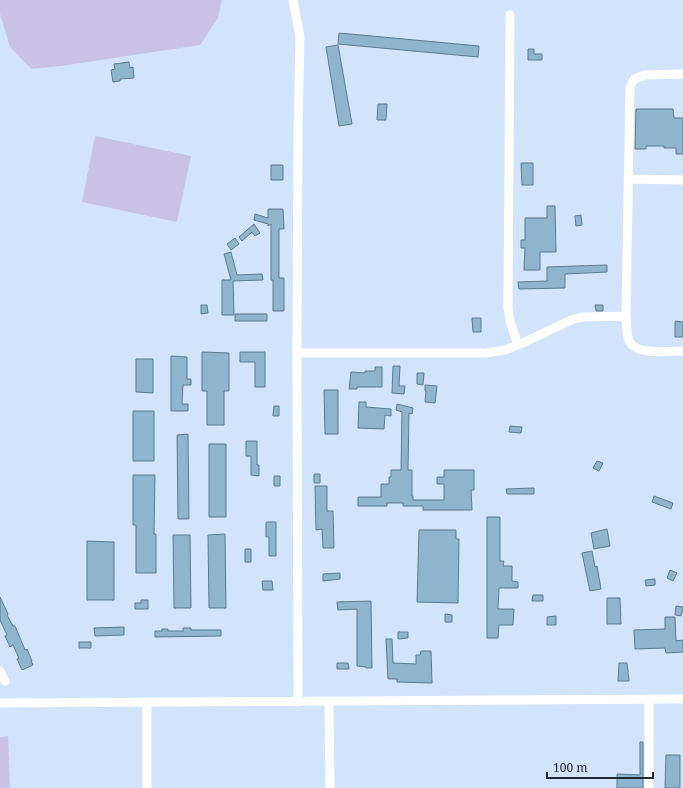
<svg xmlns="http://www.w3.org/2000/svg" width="683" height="788" viewBox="0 0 683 788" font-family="'Noto Serif',serif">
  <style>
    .green { fill: #cac2e5 }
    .building { fill: #8eb4ce; stroke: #5b7b90 }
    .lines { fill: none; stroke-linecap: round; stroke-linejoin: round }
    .minor { stroke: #fff; stroke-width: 9 }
  </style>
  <rect width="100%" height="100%" fill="#d2e3fc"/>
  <path class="green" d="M 0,0 L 222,0 L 218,18 L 200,45 L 61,66 L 31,69 L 10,47 L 0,14 Z
    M 95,136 L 191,156 L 177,222 L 82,202 Z
    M 8,736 L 10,788 L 0,788 L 0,737 Z"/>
  <path class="building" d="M 339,33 L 479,46 L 478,57 L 338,44 Z
    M 338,45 L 352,124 L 339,126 L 326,47 Z
    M 528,49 L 534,49 L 534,54 L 542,54 L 542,60 L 528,60 Z
    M 129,62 L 130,68 L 133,67 L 134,78 L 120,79 L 120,81 L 113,82 L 111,70 L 115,69 L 114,64 Z
    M 378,104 L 387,104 L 386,120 L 377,120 Z
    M 636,109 L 673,109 L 674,118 L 683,118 L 683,154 L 676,154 L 676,148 L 664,148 L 664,146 L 646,146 L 646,149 L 635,149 Z
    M 521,163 L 533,163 L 533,185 L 522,185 Z
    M 271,165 L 283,165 L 283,180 L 271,180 Z
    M 547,206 L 555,206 L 556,252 L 540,252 L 540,270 L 524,270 L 525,248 L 521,248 L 521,240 L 525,240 L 525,218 L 547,218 Z
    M 268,209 L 283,209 L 284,229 L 279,229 L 279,278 L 284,278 L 284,311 L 273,311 L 273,280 L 271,280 L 271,224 L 268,226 L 268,224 L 254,220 L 255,214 L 268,218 Z
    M 581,215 L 582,225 L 576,226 L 575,216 Z
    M 254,224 L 260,233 L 255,236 L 252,232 L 242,241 L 239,237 Z
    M 235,238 L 239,244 L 231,250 L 227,244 Z
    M 231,252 L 237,275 L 262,274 L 263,280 L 233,281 L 234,315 L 222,315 L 222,280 L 231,280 L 224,254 Z
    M 607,265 L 607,272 L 565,274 L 565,288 L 519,289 L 518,282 L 547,281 L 547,267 Z
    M 201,305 L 207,305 L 208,313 L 201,314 Z
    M 595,305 L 603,305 L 603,311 L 596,311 Z
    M 235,314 L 267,314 L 267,321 L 235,321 Z
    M 472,318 L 481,318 L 481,332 L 473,332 Z
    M 675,321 L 683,322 L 683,337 L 675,337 Z
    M 202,352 L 229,353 L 229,391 L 224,391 L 224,425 L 207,425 L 207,391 L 202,391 Z
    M 240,352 L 265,352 L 265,387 L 255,387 L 255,362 L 240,362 Z
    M 171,356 L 187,357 L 187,379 L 191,379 L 191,385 L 183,385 L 182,404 L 188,404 L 188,411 L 171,411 Z
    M 136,359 L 153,359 L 153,393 L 136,392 Z
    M 393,366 L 400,366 L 399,386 L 405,386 L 404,394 L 392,393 Z
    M 375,367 L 382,367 L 382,387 L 357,387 L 357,389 L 349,389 L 351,372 L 365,373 L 365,371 L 375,371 Z
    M 417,373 L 424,373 L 423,385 L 417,384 Z
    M 425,385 L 437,386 L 435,403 L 425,402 L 426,391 L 425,391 Z
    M 324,390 L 338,390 L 338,434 L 325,434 Z
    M 359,402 L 366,402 L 366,407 L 391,409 L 391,416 L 385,415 L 384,429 L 358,428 Z
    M 397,404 L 413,408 L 412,414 L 409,413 L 408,470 L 412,470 L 412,496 L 413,496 L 413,500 L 444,500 L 444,484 L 437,484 L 437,477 L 444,477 L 444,470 L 474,470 L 474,490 L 471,490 L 472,510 L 423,510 L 423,506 L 403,506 L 403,503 L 387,503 L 387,506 L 358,506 L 358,497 L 381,497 L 381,484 L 389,484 L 389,477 L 391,477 L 391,470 L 401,470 L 402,412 L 396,410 Z
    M 274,406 L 279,406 L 279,416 L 273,416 Z
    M 133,411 L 154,411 L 154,461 L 133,461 Z
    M 510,426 L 522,427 L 521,433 L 509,432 Z
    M 188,434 L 189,519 L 178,519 L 177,435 Z
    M 246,441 L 257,441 L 257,465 L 259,465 L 259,476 L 251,475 L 251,456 L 246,456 Z
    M 209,444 L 226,444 L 226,517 L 209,517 Z
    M 597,461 L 603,463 L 599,471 L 593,468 Z
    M 314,474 L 320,474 L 320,483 L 314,483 Z
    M 133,475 L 155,475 L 154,534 L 156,534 L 156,573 L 136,573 L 136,525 L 133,525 Z
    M 274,476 L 280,476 L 280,486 L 274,486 Z
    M 315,486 L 327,486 L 327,511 L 333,511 L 334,548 L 323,548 L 322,529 L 316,530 Z
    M 534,488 L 534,494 L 507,494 L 506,489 Z
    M 654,496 L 673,503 L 671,509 L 652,502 Z
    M 487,517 L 500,517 L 500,561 L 504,561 L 503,566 L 512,566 L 512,581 L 518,582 L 518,588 L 499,588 L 498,609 L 514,609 L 513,625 L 499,625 L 498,638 L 487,638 Z
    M 266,522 L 276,522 L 276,556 L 269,556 L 269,537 L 266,537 Z
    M 607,529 L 610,546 L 594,549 L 591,533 Z
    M 419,530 L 456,530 L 456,539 L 459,539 L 458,603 L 417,602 Z
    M 225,534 L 226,608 L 209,608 L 208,535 Z
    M 173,535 L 190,535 L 191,608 L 174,608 Z
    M 87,541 L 114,542 L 114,600 L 87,600 Z
    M 245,549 L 251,549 L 251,562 L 245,562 Z
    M 592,551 L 595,567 L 597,566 L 601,589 L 590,591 L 582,553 Z
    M 670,570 L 677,573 L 673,581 L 667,578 Z
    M 340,573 L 340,579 L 323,581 L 323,574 Z
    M 655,579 L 655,585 L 646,586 L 645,580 Z
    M 262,581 L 272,581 L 273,590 L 263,590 Z
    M 533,595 L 543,595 L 543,601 L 532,601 Z
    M 0,597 L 8,614 L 7,615 L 13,626 L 15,626 L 25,650 L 27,649 L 32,661 L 31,661 L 33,665 L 22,670 L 17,659 L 19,658 L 13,645 L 10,647 L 5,636 L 7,635 L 0,620 Z
    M 607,598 L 620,598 L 621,624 L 607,624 Z
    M 141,600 L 148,600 L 148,609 L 135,609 L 135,603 L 141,603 Z
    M 371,601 L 372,668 L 366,668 L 366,667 L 357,666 L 357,609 L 338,610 L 337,602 Z
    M 676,606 L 683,607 L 681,616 L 675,615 Z
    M 445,614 L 452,615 L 452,622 L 445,622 Z
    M 556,616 L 556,625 L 547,625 L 547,617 Z
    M 665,617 L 675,617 L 676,641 L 683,640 L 683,652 L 666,653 L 665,648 L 635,649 L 634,630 L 665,629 Z
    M 124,627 L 124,635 L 95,636 L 94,628 Z
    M 183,628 L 191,628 L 191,630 L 221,630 L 221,636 L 155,637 L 155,631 L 162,631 L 162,629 L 168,629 L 168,631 L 183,631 Z
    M 398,632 L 408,632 L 408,638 L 398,639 Z
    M 386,639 L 392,639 L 393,663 L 416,664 L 416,655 L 420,655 L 421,651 L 431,651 L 432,683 L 397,682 L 397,679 L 388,679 Z
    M 79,642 L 91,642 L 91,648 L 79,648 Z
    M 337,663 L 348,663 L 349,669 L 337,669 Z
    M 619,663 L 627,663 L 629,681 L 618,681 Z
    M 640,742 L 643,742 L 643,788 L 617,788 L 617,774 L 640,775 Z
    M 666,755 L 680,755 L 680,788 L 665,788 Z"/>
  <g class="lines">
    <path class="minor" d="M 293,0 L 300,37 L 298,129 L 297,353 L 298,702
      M 510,15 L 508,308 L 510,321 L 518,345
      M 683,74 L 645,75 L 634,79 L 630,87 L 626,316 C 627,323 626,334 629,341 C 637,356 668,351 683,351
      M 629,179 L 683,180
      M 297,353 L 485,353 L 505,350 L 527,341 L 571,320 L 582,317 L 626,316
      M 0,671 L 5,681
      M 649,699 L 649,788
      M 329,701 L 330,788
      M 0,703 L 683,699
      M 147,788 L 147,702"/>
  </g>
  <path d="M547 772v6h106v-6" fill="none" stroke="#202834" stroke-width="2"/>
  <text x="553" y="772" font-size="12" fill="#202834" stroke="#d2e3fc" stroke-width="3" paint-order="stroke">100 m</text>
</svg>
